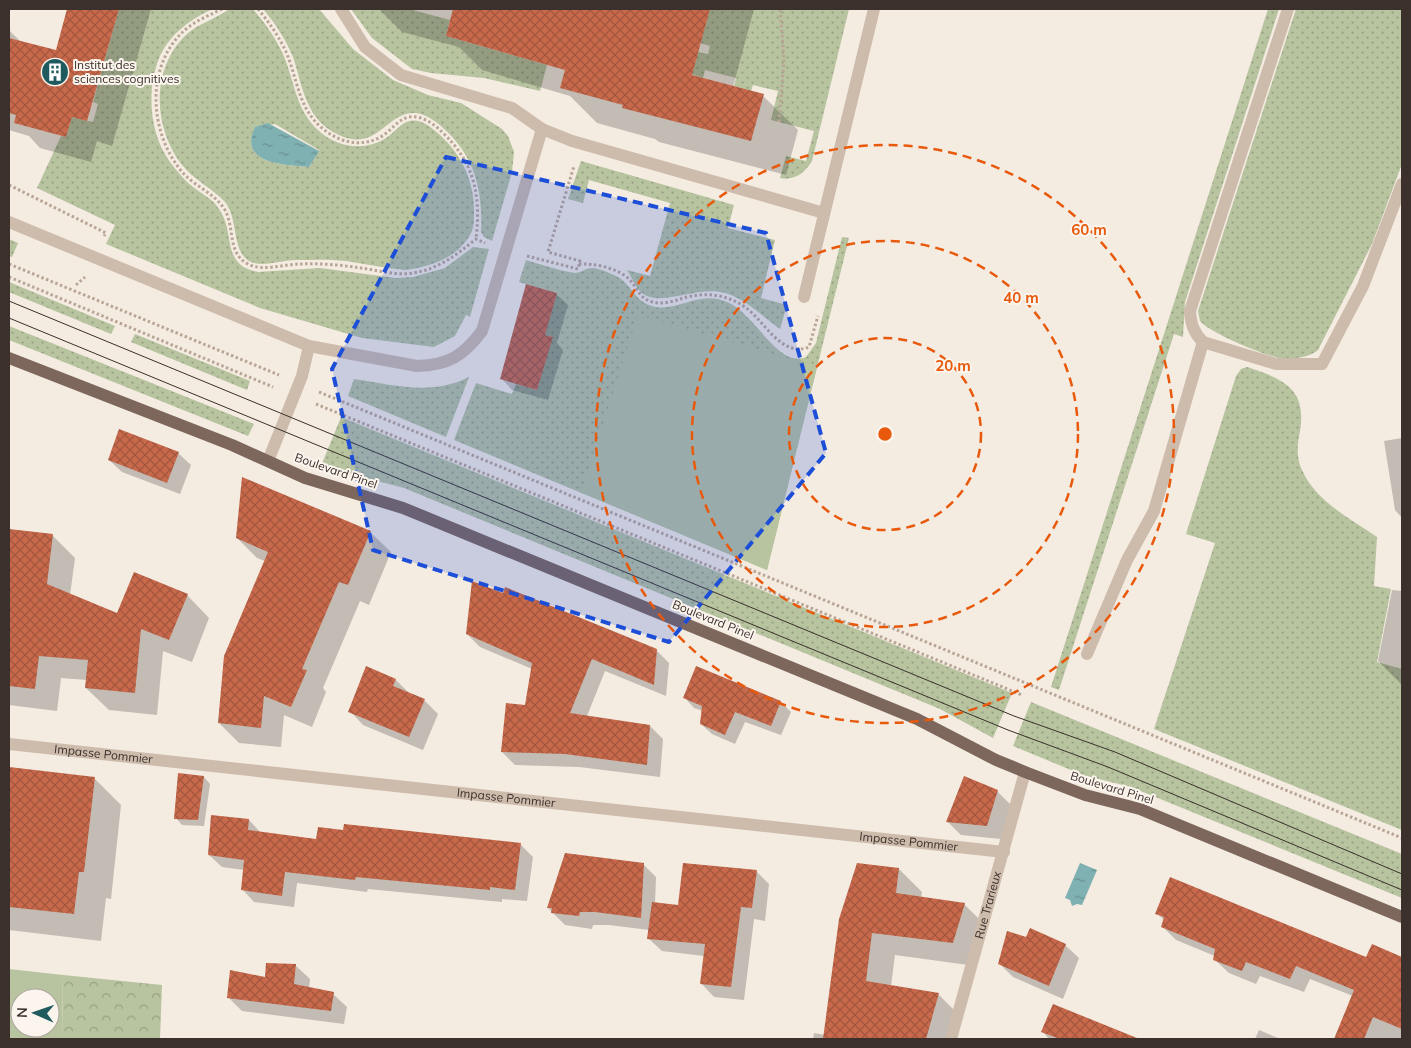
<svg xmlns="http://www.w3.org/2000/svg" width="1411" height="1048" font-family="Mulish,sans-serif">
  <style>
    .grass { fill: url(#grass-dots); fill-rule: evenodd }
    .forest { fill: url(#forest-crowns) }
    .garden { fill: #b8c4a0; fill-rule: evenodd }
    .water { fill: url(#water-ripples) }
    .shadow { fill: #0003 }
    .building { fill: url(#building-cross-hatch) }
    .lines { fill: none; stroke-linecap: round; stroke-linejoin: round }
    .path { stroke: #b9a596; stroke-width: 3; stroke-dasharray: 2.5 2.5; stroke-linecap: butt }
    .minor { stroke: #cdbbac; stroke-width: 12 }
    .major { stroke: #7d675c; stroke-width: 12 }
    .tram { stroke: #3b302b; stroke-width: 1 }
    .marked { fill: #1d4ed8; fill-opacity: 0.2; stroke: #1d4ed8; stroke-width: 4; stroke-dasharray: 10 6; stroke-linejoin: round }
    .ring { fill: none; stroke: #e8590c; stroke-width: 2.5; stroke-dasharray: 9 6 }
    .labels { text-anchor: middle; stroke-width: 4; stroke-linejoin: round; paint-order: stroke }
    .poi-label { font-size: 12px; fill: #3b302b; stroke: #fbf5ee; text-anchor: start }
    .street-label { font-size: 12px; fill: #3b302b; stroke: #fbf5ee }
    .centre { fill: #e8590c; stroke: #fbf5ee; stroke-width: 2.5 }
    .ring-label { font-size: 15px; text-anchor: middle; font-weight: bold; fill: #e8590c; stroke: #fbf5ee; stroke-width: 4; stroke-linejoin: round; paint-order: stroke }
  </style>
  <defs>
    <pattern id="grass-dots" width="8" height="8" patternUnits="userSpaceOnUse" patternTransform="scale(1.25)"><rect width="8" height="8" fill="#b8c4a0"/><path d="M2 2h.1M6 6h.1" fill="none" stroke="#97a083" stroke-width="1.8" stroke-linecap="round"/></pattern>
    <pattern id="forest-crowns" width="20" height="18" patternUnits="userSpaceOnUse" patternTransform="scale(1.25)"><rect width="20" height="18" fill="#b8c4a0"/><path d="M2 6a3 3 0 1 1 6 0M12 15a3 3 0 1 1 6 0" fill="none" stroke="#97a083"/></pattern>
    <pattern id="water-ripples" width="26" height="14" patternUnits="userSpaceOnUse" patternTransform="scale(1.25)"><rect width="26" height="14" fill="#7fb0b2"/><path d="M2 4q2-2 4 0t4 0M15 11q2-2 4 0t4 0" fill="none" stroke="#699091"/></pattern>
    <pattern id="building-cross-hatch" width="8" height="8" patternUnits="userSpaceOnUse" patternTransform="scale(1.25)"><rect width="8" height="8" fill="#c8694b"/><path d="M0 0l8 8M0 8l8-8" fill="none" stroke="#a4573f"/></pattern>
  </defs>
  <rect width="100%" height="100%" fill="#f4ebe1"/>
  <!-- grass -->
  <path class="grass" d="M119 9H213C192 18 170 34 160 56 146 89 149 133 170 162 177 171 184 180 193 187 202 194 213 199 219 209 236 232 220 265 258 272L320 268 396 278 413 277 445 268 473 247 489 249 470 317 466 315 455 336 434 347 362 338 260 308 106 244 115 225 37 188 61 136 66 137 72 117 93 122 98 104 93 102Z
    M229 9H253C264 22 274 35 281 50 295 78 294 109 319 131 337 147 364 152 386 138 394 133 400 123 410 121 419 119 428 125 434 130 460 150 475 181 474 213 474 220 474 229 470 235 457 258 430 267 405 270 385 268 366 264 346 261 329 259 313 260 296 260 283 260 264 267 251 262 231 253 239 219 225 202 212 188 194 180 182 165 153 128 150 68 187 34 199 23 216 19 229 9ZM275 124 319 150 309 167C285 165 237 164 255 127Z
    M263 9H319L353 49 393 80 428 95 461 103 502 129 508 136 514 152 512 172 492 241 484 237 481 232C483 190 475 156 442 127 434 120 423 112 412 113 384 115 375 156 333 132 305 116 302 84 293 57 286 40 275 23 263 9Z
    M351 9H409L450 20 446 36 547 65 540 91 484 78 431 73 412 69 372 38Z
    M710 9H849L812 161C805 173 794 181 780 178L786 156 806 161 814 131 771 120 778 91 753 85 751 91 734 86 736 78 705 70 703 78 692 74 698 52 708 54 710 46 700 43Z
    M1268 9H1279L1185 302 1183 337 1174 334 1059 690 1051 687Z
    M1296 9H1402V164L1372 244 1318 350C1308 358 1295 359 1281 358 1267 357 1208 332 1200 321L1198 311Z
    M581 161 734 205 728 228 775 240 761 298 787 305 780 329C763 317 746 299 725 293 698 285 660 308 642 293 636 288 632 278 627 270L650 276 670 203 589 180 583 203 568 199Z
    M842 237 849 238 767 570 454 440 476 383 512 394 516 384 537 390 552 337 539 333 557 293 519 282 526 260C542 265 558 270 574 273 581 273 586 268 592 268 599 268 609 273 614 275 633 283 633 303 656 307 679 311 699 290 727 302 755 313 778 369 806 357L816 343Z
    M9 239 18 243 12 257 9 256Z
    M9 282 115 326 111 334 9 292Z
    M9 326 254 424 248 436 9 340Z
    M135 334 250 381 247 390 131 342Z
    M1247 367C1283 379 1307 388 1300 431 1297 446 1296 459 1303 472 1317 502 1351 519 1377 537L1374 586 1391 589 1377 662 1402 669V830L1154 729 1215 543 1186 534 1236 376 1241 369Z
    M469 377 446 437 348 396 354 379C394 385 432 396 469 377Z
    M341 417 1012 693 993 738 940 709 404 488 321 466Z
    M1031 702 1402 854V898L1131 787 1083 775 1013 746Z"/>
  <!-- forest -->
  <path class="forest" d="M63 975 162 985 160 1039H62Z"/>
  <!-- garden -->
  <path class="garden" d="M638 315 817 367 767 570 581 492Z
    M9 969 63 975 62 1039H9ZM20 998H50V1028H20Z"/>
  <!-- water -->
  <path class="water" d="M268 123 319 151 309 167C285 165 237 164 255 127Z
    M1080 863 1097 870 1082 905 1077 904 1072 906 1070 900 1065 898Z"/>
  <!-- shadow -->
  <path class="shadow" d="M68 9H151L112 146 97 141 91 162 40 148 29 136 9 130V30L24 45 46 91Z
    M379 9H754L733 87 763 96 798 130 786 175 659 142 655 139 597 123 570 96 482 70 459 47 402 32Z
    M556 294 568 305 557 343 563 350 548 400 512 390 501 378Z
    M1402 438V518L1395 510 1384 441Z
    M178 453 191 465 180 494 122 472 109 460Z
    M9 530 52 535 75 558 70 595 118 614 187 595 209 618 192 662 163 651 157 715 109 710 86 688 87 680 61 678 57 711 9 705Z
    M370 532 391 552 369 605 360 601 323 688 326 692 312 727 284 715 281 747 239 743 219 723 265 561 257 558 237 538Z
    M1392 590 1402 591V685L1378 661Z
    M467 634 656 650 669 663 666 696 605 671 587 716 650 726 663 739 660 777 579 767 515 765 502 752 526 707 532 669 480 647Z
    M367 668 396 680 409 693 424 700 438 714 423 750 363 725 350 711Z
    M697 668 781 702 791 712 781 735 745 722 735 744 712 734 701 724 703 711 694 708 684 697Z
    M9 769 94 778 121 805 111 899 106 898 101 941 9 930Z
    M204 777 210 784 204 826 182 825 176 818Z
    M997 791 1011 805 1001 839 961 835 947 821Z
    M249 820 261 833 317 840 521 845 533 857 527 901 502 899V902L368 889 367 892 297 883 294 907 254 902 242 889 244 870 222 867 209 855Z
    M643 864 656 877 655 904 679 906 756 871 769 884 765 921 754 919 744 1000 714 997 701 983 704 956 662 951 648 938 649 930 609 925H593L592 929 565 925 548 908Z
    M858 864 899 869 922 892 921 898 964 904 987 927 976 966 895 955 891 986 938 994 961 1017 954 1039H813L814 1033 825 1035Z
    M1157 913 1367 959 1372 946 1402 958V1039H1336L1353 996 1310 979 1304 992 1260 976 1256 984 1229 973 1214 959 1215 956 1176 940 1162 926 1164 920Z
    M1065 945 1079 958 1063 999 1013 977 999 963Z
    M268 964 296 966 310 979 309 988 333 994 347 1007 344 1024 242 1011 228 997 266 979Z
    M1259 1030 1280 1039H1255Z
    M1043 1032 1126 1035 1130 1039H1049Z"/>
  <!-- building -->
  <path class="building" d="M67 9H119L87 121 72 117 66 137 14 123 16 115 9 113V38L56 50Z
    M453 9H710L692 75 764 94 751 141 622 108 623 105 560 88 565 70 446 36Z
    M526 284 557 293 545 335 553 337 537 390 500 379Z
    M119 429 179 452 167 483 108 460Z
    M242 477 371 531 348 585 339 582 302 669 307 670 291 707 264 696 261 728 218 723 224 656 268 552 236 538Z
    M9 529 53 534 47 584 117 613 134 572 188 594 169 640 141 629 135 693 85 688 88 660 39 656 35 689 9 686Z
    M472 581 503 593 505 587 657 649 654 685 592 659 570 713 650 725 647 765 565 754 501 752 506 703 525 705 532 663 466 634Z
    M366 666 396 679 393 686 425 699 409 737 348 712Z
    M696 666 781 701 771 726 735 712 725 735 700 724 702 706 683 698Z
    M9 767 95 777 84 872H79L74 914 9 907Z
    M178 773 204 776 198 820 174 819Z
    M964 776 998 790 987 826 946 822Z
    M211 815 249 819 248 830 316 839 318 827 343 830 344 824 521 843 515 890 490 887V890L356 877 355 880 285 872 282 896 241 890 244 860 208 855Z
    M565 853 644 863 641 918 595 912H580L579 916 551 913 552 908H547Z
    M683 863 757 870 752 908 741 907 731 987 700 984 705 944 647 939 652 902 678 905Z
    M857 863 899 868 896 893 965 903 953 943 872 933 866 981 939 993 926 1039H823L839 919Z
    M1170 877 1366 957 1372 944 1402 957V1029L1373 1017 1364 1039H1334L1354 990 1296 966 1290 979 1246 962 1242 971 1213 960 1215 949 1161 927 1164 917 1155 914Z
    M1030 928 1066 944 1049 986 998 964 1007 931 1026 937Z
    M266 963 296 964 294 984 334 992 331 1011 227 998 230 970 265 977Z
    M1053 1004 1137 1038V1039H1060L1041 1032Z"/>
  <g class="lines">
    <!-- path -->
    <path class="path" d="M222 9C210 15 197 20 186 29 144 65 149 134 183 173 195 186 213 193 223 207 236 225 226 253 248 264 263 272 284 264 300 264 320 263 341 265 361 268 377 270 396 276 413 273 439 269 456 255 476 239L485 243
      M258 9C269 22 280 38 287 54 297 79 299 109 322 128 339 143 365 149 385 134 393 128 399 119 409 117 422 115 434 124 442 132 475 163 481 196 476 239
      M779 122 784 60 780 9
      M9 185 106 233 104 236
      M527 256 578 269 580 261 548 252 574 166
      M9 264 279 375
      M579 264C593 263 618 268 629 279 638 288 639 299 653 302 663 305 674 301 683 298 705 292 726 294 745 307 765 321 781 358 809 347L818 316
      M9 277 273 387
      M76 285 85 277
      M319 392 1402 838
      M316 404 1022 695"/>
    <!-- minor -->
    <g class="minor">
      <path d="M341 9 365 47 401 75 512 108 542 129 572 141 824 213"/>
      <path d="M9 222 309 346 417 366C449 365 463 356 482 331L542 129"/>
      <path d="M804 297 874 9"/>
      <path d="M1203 342C1194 333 1191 325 1190 311L1288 9"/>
      <path d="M268 461 302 376 309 346"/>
      <path d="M1087 654 1127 560 1154 511 1203 342 1276 364H1322L1363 286 1402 184"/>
      <path id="s1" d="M9 744 1004 852"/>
      <path id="s2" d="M951 1039 1025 772"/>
    </g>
    <!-- major -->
    <path class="major" d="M9 358 232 445 305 478 403 508 917 719 996 760 1025 772 1085 795 1140 809 1402 917"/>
    <!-- tram -->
    <path class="tram" d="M9 301 1014 716 1115 752 1402 874
      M9 318 1008 730 1108 767 1402 890"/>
  </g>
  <!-- marked area -->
  <path class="marked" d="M446 157 766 233 826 453 669 642 373 550 332 369Z"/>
  <!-- distance rings -->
  <g class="ring">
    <circle cx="885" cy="434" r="96"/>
    <circle cx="885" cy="434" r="193"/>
    <circle cx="885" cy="434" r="289"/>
  </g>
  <!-- icons -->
  <defs>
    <g id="building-disc" transform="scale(1.4375)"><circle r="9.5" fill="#1f5a5e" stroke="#fbf5ee"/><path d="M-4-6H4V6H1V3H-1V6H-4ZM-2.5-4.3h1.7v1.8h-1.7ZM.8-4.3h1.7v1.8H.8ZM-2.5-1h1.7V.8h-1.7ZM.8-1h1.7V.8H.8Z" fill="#fff"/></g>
  </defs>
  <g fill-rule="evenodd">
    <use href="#building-disc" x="55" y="72"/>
  </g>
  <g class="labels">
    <!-- poi labels -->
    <g class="poi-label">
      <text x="74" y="69">Institut des<tspan x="74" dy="14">sciences cognitives</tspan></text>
    </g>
    <!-- street labels -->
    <g class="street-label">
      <text transform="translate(336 471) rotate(19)" y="4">Boulevard Pinel</text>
      <text transform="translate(713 620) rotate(22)" y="4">Boulevard Pinel</text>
      <text dy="4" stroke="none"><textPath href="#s1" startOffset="95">Impasse Pommier</textPath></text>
      <text transform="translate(1112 788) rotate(17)" y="4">Boulevard Pinel</text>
      <text dy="4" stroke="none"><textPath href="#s1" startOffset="500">Impasse Pommier</textPath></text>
      <text dy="4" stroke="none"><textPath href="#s1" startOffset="905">Impasse Pommier</textPath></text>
      <text dy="4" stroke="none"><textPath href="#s2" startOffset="139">Rue Trarieux</textPath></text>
    </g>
  </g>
  <circle cx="885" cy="434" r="8" class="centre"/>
  <g class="ring-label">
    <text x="1089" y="235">60 m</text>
    <text x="1021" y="303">40 m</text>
    <text x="953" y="371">20 m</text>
  </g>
  <!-- border -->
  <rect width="1411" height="1048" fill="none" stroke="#3b302b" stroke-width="20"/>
  <!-- north arrow -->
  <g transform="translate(35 1013) rotate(272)"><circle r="24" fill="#fbf5ee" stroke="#aea6a0"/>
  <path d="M0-4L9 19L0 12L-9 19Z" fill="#1f5a5e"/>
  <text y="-8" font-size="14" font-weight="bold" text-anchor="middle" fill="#3b302b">N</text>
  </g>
</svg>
